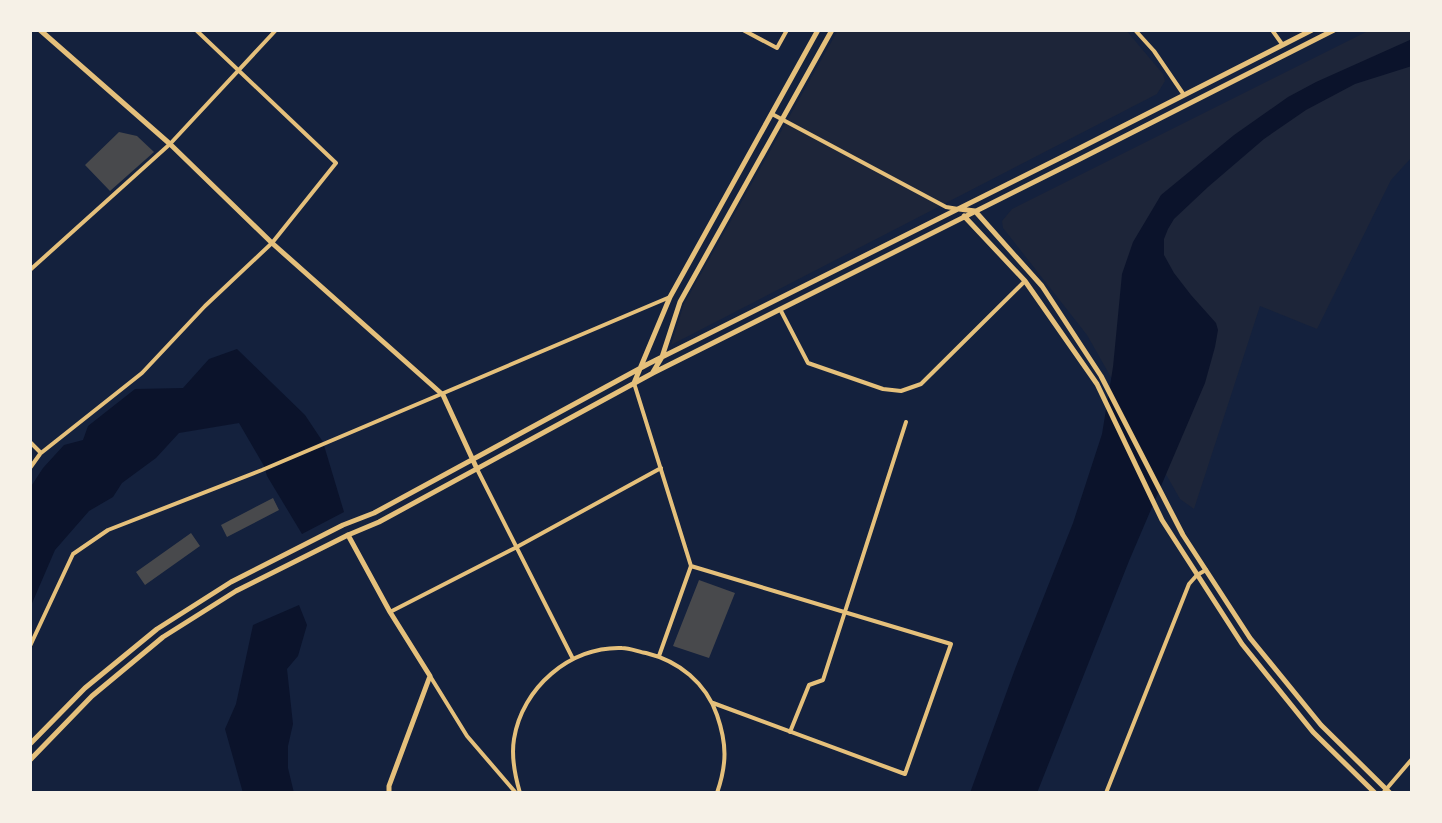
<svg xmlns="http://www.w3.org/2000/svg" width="1442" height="823" font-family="Manrope,sans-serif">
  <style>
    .green { fill: #1d2539 }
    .water { fill: #0b132b }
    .building { fill: #48494c }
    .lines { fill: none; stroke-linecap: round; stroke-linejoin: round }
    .minor { stroke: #e5c07b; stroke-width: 4 }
    .tertiary { stroke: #e5c07b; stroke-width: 5 }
    .secondary { stroke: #e5c07b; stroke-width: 5 }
  </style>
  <rect width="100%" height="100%" fill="#14213d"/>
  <!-- green -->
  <path class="green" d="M838 30H1126L1163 74 1165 81 1157 94 671 345 684 304Z
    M1370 30H1412V157L1391 180 1317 329 1260 306 1194 509 1180 499 1087 335 1003 228 1002 221 1012 209Z"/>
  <!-- water -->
  <path class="water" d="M1412 39V66L1355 84 1306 110 1264 139 1208 187 1174 219 1168 229 1164 239V255L1174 273 1191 295 1216 323 1218 330 1215 347 1205 383 1129 561 1037 793H970L1015 669 1073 523 1102 434 1113 367 1122 274 1133 242 1161 195 1234 135 1288 97 1316 82Z
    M237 349 305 415 323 442 344 512 302 534 267 476 264 466 239 423 179 433 156 458 122 483 113 497 89 511 55 550 30 608V488L43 468 64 445 83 440 88 426 135 389 183 388 209 359Z
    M299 605 307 625 298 656 287 669 293 724 288 746V768L294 793H243L225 729 236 704 253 625Z"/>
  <!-- building -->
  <path class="building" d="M119 132 137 136 154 152 110 191 85 165Z
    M273 498 279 510 227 537 221 525Z
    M191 533 200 546 145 585 136 572Z
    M699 580 735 593 709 658 673 646Z"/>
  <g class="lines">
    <!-- minor -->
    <path class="minor" d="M743 30 777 48 787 30
      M1135 30 1154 51 1184 95
      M1272 30 1282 44
      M772 114 946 207 958 209
      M30 270 170 144 276 30
      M780 309 808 363 883 389 901 391 921 384 1025 281
      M634 383 691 566 659 656
      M30 442 41 453 142 373 205 306 272 243 336 163 196 30
      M30 468 40 454
      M477 469 573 659
      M691 566 951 644 905 774 713 703
      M390 612 515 548 661 468
      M30 646 73 554 108 530 262 470 670 297
      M430 676 467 736 516 793
      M790 732 809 685 823 680 906 422
      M520 793C515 776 511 757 514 739 522 688 570 646 622 648 630 648 639 652 646 653 679 661 706 683 717 715 727 744 727 764 717 793
      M1106 793 1189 584 1197 575 1206 570
      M1383 793 1412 759"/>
    <!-- tertiary -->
    <path class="tertiary" d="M348 535 390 612 430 676 389 786V793"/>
    <!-- secondary -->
    <path class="secondary" d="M40 30 170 144 272 243 443 395 477 469
      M959 209 975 211 1042 286 1101 376 1183 535 1250 638 1321 725 1390 793
      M964 216 1025 281 1097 384 1162 520 1242 644 1313 732 1375 793
      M653 372 662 357 680 302 832 30
      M634 383 670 297 818 30
      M30 744 85 688 157 629 231 582 343 525 374 513 648 364 1074 151 1312 30
      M30 760 92 696 163 637 236 591 348 535 379 522 653 373 1078 160 1334 30"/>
  </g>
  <!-- border -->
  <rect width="1442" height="823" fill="none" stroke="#f6f1e7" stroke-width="64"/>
</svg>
